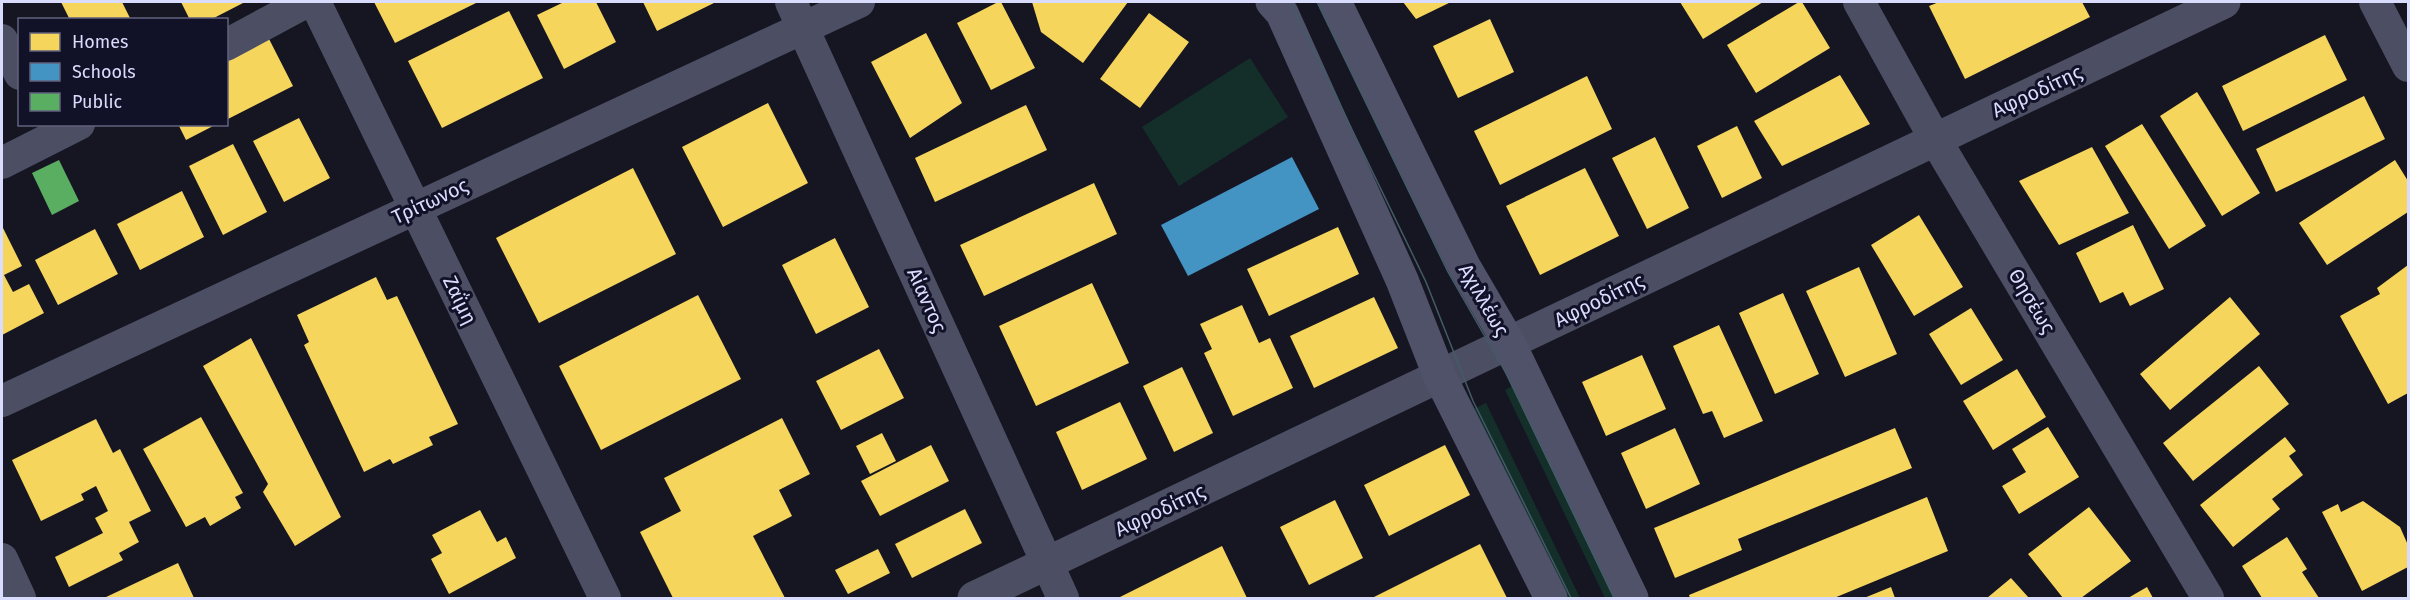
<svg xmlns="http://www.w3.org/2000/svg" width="2410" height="600" font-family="'Fira Sans',sans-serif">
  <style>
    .green { fill: #142e2a }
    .homes { fill: #f6d55c }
    .schools { fill: #4393c3 }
    .public { fill: #5aae61 }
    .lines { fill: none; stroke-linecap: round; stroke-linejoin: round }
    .minor { stroke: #4c4f63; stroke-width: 32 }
    .tertiary { stroke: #4c4f63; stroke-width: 33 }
    .secondary { stroke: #4f5269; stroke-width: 33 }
    .tram { stroke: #435c67; stroke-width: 1.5 }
    .labels { text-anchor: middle; stroke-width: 6; stroke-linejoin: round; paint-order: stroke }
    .street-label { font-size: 20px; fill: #dadcfd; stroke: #111128 }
  </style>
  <rect width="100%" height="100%" fill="#161623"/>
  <!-- green -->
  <path class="green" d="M1250 58 1288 117 1179 186 1142 127Z
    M1516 384 1620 598H1605L1505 390Z
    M1486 403 1580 598H1565L1471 410Z"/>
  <!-- homes -->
  <path class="homes" d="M61 2H122L131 20H70Z
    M181 2H245L210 20H190Z
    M374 2H478L395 43Z
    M564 2H596L616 42 564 69 537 15Z
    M643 2H716L657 31Z
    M998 2H1001L1035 68 991 90 957 23Z
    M1032 2H1128L1083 63 1041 32Z
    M1403 2H1451L1416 19Z
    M1680 2H1763L1703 39Z
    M1799 2H1802L1830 48 1756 93 1727 45Z
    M1939 2H2082L2090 17 1965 79 1929 6Z
    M509 11 543 78 442 128 408 61Z
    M1149 13 1189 42 1140 108 1100 79Z
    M1490 19 1514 72 1458 98 1433 46Z
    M926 33 962 103 910 138 871 62Z
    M2325 35 2347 80 2243 131 2222 86Z
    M268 37 293 86 226 120V58Z
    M1840 75 1870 124 1782 166 1754 121Z
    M1587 76 1612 129 1500 185 1474 131Z
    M2197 92 2260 193 2222 216 2160 116Z
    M2364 96 2385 139 2276 192 2256 149Z
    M768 103 808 183 723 227 682 147Z
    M1026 105 1047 150 935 202 915 158Z
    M299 118 330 178 284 202 253 141Z
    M178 124H217L186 140Z
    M2142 124 2206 226 2169 249 2105 146Z
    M1737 126 1762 178 1722 198 1697 146Z
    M1655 137 1689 208 1647 229 1612 158Z
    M233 144 267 212 223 235 189 166Z
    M2092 147 2129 213 2059 245 2019 181Z
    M2395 160 2408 181V212L2327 265 2299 223Z
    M633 168 676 254 539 323 496 238Z
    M1585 168 1619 236 1540 275 1506 206Z
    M1094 183 1117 234 984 296 960 245Z
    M182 191 204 237 140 270 117 224Z
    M1919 215 1963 287 1914 316 1871 245Z
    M2133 225 2164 289 2130 306 2123 292 2100 303 2076 253Z
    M2 226 22 266 4 275 13 292 29 284 44 313 2 335Z
    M1338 227 1359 274 1269 316 1247 269Z
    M95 229 118 274 58 305 35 260Z
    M835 238 869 307 816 334 782 265Z
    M2408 265V393L2388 404 2340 316 2380 294 2377 288Z
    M1859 267 1897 354 1845 377 1806 291Z
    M376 277 387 300 397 296 458 424 429 437 433 445 393 464 390 459 364 472 304 345 309 342 297 315Z
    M1092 283 1129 363 1036 406 999 326Z
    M1783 293 1819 374 1775 394 1739 313Z
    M698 295 741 379 601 450 559 366Z
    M1374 297 1398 348 1314 388 1290 336Z
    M2230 297 2260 334 2170 410 2140 374Z
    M1242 305 1259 343 1270 338 1293 388 1233 416 1204 353 1212 349 1200 324Z
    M1971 308 2003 360 1961 385 1929 334Z
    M1719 325 1763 421 1724 438 1712 411 1703 414 1673 346Z
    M251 338 341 517 295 546 263 492 268 484 203 366Z
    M879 349 904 398 841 430 816 381Z
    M1642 355 1666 409 1606 436 1582 382Z
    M2259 366 2289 404 2193 481 2163 443Z
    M1182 367 1213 433 1174 452 1143 386Z
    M2017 369 2046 417 1993 450 1963 401Z
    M1120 402 1147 459 1082 490 1056 432Z
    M201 417 243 493 235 497 241 508 210 526 205 517 186 527 143 449Z
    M782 418 810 474 779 490 792 516 753 536 785 598H673L640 532 681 511 664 478Z
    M96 419 113 453 120 449 151 511 129 522 139 542 119 553 123 560 69 587 55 557 103 533 95 518 108 511 96 486 81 494 84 500 41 521 12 460Z
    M2048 427 2079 477 2019 514 2002 486 2026 472 2012 449Z
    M1675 428 1700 484 1646 509 1621 453Z
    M1895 428 1912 468 1738 539 1742 550 1675 578 1654 528Z
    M882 433 896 461 870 474 856 446Z
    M2285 437 2296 451 2289 456 2303 475 2272 499 2280 509 2233 547 2200 505Z
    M931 445 949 481 880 516 861 481Z
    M1445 445 1470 495 1389 536 1364 485Z
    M1927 497 1948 551 1834 598H1690L1689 595Z
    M1335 500 1363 558 1309 585 1280 527Z
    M2363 501 2400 527 2408 545V567L2362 591 2322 512 2338 504 2341 512Z
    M2089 507 2131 561 2081 598H2063L2028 554Z
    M965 509 982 543 912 578 895 544Z
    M480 510 497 542 506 537 516 558 449 594 431 559 442 553 432 535Z
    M2287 537 2307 569 2302 572 2319 598H2262L2242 566Z
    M1480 544 1507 598H1372Z
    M1222 546 1247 598H1121L1120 597Z
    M878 549 890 573 848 594 835 570Z
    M178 563 194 598H104Z
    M2011 578 2029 598H1987Z
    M1891 587 1895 598H1864Z
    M2147 587 2153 598H2128Z"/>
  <!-- schools -->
  <path class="schools" d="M1292 157 1319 209 1188 276 1161 225Z"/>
  <!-- public -->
  <path class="public" d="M59 160 79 201 52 215 32 173Z"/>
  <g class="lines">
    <!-- minor -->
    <path class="minor" d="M315 2 605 598
      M791 2 1063 598
      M1859 2 1935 139 2208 598
      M2375 2 2408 66
      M2 40 20 74
      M226 45 306 2
      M2 163 79 124
      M2 401 859 2
      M2 559 20 598"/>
    <!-- tertiary -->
    <path class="tertiary" d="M974 598 2224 2"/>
    <!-- secondary -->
    <path class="secondary" d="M1272 2 1282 13 1402 280 1440 377 1551 598
      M1335 2 1464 266 1509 343 1632 598"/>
    <!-- tram -->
    <path class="tram" d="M1290 2 1426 282 1473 401 1571 598
      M1317 2 1448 272 1507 375 1614 598"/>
  </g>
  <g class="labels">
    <!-- street labels -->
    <g class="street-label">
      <text transform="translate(2037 91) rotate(-25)" y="7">Αφροδίτης</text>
      <text transform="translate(430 201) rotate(-25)" y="7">Τρίτωνος</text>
      <text transform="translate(460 300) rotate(64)" y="7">Ζαΐμη</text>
      <text transform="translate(927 300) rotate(66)" y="7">Αίαντος</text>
      <text transform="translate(1484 300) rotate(60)" y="7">Αχιλλέως</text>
      <text transform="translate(1599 300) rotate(-26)" y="7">Αφροδίτης</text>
      <text transform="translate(2032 301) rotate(59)" y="7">Θησέως</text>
      <text transform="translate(1160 510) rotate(-25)" y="7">Αφροδίτης</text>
    </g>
  </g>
  <!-- border -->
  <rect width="2410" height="600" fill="none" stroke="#dadcfd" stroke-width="6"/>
  <!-- legend -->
  <rect x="18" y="18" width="210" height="108" fill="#111128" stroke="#61627d" stroke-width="1.5"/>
  <rect x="30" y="33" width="30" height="18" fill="#f6d55c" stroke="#61627d" stroke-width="1.5"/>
  <text x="72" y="48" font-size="18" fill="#dadcfd">Homes</text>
  <rect x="30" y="63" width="30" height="18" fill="#4393c3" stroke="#61627d" stroke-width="1.5"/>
  <text x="72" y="78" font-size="18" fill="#dadcfd">Schools</text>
  <rect x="30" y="93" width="30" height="18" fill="#5aae61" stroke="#61627d" stroke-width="1.5"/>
  <text x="72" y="108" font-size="18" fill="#dadcfd">Public</text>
</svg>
